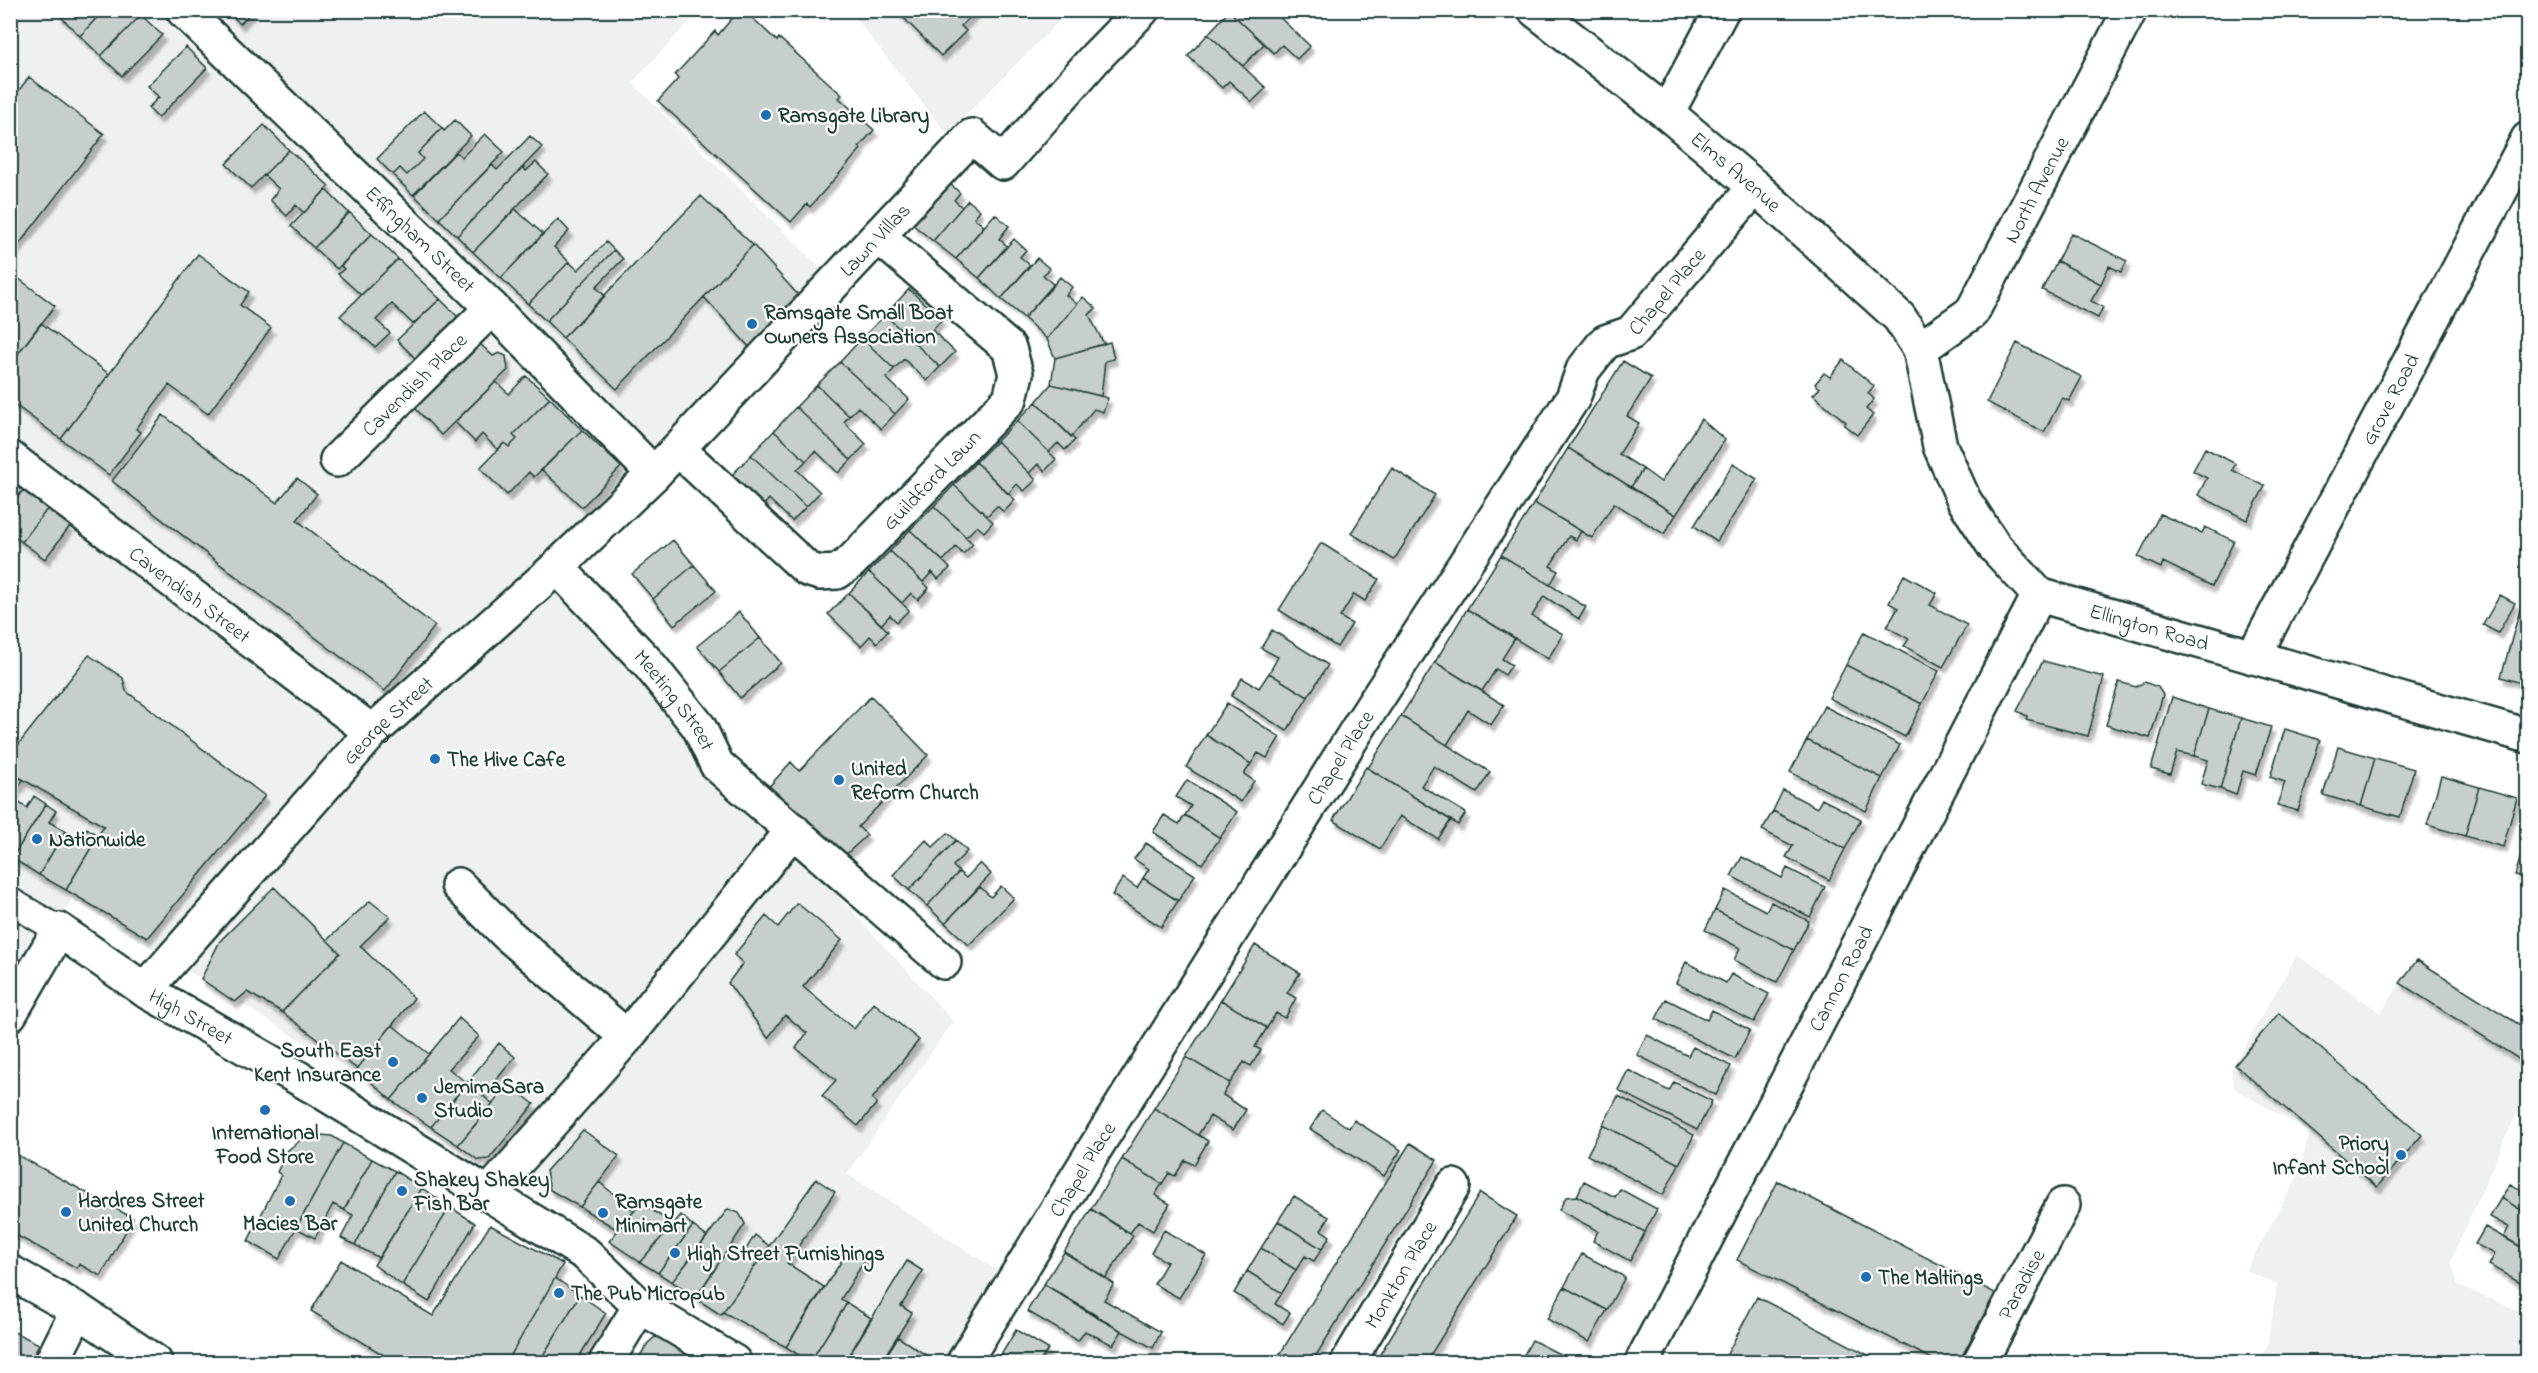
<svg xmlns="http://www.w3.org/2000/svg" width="2538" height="1373" font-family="'Indie Flower',sans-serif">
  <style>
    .built { fill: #eef1f0 }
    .building { fill: #c7cfcc; stroke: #1f3d34; stroke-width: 1.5; filter: url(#shadow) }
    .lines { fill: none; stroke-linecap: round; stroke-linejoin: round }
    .pedestrian-casing { stroke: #1f3d34; stroke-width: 30 }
    .minor-casing { stroke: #1f3d34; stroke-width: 38 }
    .tertiary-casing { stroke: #1f3d34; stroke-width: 38 }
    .pedestrian { stroke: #fff; stroke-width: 26 }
    .minor { stroke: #fff; stroke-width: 33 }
    .tertiary { stroke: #fff; stroke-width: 33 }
    .poi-dot { fill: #1f6fb2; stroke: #fff; stroke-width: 2 }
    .labels { text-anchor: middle; stroke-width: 4.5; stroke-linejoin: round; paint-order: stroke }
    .poi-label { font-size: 21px; font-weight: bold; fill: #1f3d34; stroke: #fff; text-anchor: start }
    .street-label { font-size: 21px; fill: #1f3d34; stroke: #fff }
  </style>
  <defs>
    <filter id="shadow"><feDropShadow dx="3.5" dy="6" stdDeviation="1.5" flood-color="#0004"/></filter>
  </defs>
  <rect width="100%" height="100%" fill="#fff"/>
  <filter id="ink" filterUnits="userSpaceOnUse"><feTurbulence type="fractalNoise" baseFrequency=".0167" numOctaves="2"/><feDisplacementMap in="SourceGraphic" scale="12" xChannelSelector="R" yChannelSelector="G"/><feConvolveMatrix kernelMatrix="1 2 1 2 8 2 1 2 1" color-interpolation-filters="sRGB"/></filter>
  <g filter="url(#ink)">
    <!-- built -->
    <path class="built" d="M11 11H699L632 83 823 270 673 443 558 560 761 812 953 1021 847 1174 1006 1276 955 1362H821L72 899 11 998Z
      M850 11H1069L947 134Z
      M2297 955 2381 1013 2400 983 2527 1065V1090L2451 1260 2458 1286 2518 1310 2527 1307V1362H2259L2268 1344 2277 1285 2246 1270 2297 1178 2310 1132 2235 1089 2231 1070Z"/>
    <!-- building -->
    <path class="building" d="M63 10H104L80 36 59 15Z
      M104 10H137L141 15 101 56 80 36Z
      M227 10H253L240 24Z
      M739 10H744L777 41 779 38 842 95 839 98 874 130 859 147 861 149 810 207 807 204 791 222 658 101 678 79 675 75 715 31 718 35Z
      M896 10H977L961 26 966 31 941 56Z
      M1272 10 1310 46 1297 59 1282 45 1274 53 1229 11Z
      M1229 11 1264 44 1243 66 1208 34Z
      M141 15 162 35 122 76 101 56Z
      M1208 34 1266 88 1252 102 1229 81 1222 88 1188 56Z
      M186 47 207 68 158 118 148 108 159 97 147 86Z
      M29 77 104 134 10 256V102Z
      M424 111 442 128 418 153 423 159 407 175 400 168 393 175 377 159Z
      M455 120 471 136 413 195 393 175 400 168 407 175 423 159 418 153 442 128 444 131Z
      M264 125 289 150 251 188 226 164Z
      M485 134 504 152 439 219 414 195 456 152 462 157Z
      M530 136 542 147 457 236 439 219 492 165 497 170Z
      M289 150 329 186 304 213 296 205 287 216 270 200 279 189 264 175Z
      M536 162 548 174 473 252 457 236 523 167 526 171Z
      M948 182 960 193 954 200 962 207 933 241 912 224Z
      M326 190 349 213 314 248 291 226Z
      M701 196 753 245 617 389 563 338Z
      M968 200 980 210 974 218 984 226 956 259 933 241Z
      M515 209 543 234 501 278 473 252Z
      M349 212 372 234 337 269 314 248Z
      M995 214 1009 226 999 239 1007 246 979 278 956 259Z
      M558 219 569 231 554 247 569 262 528 304 501 278Z
      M2071 233 2127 261 2121 272 2109 266 2101 284 2057 261Z
      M372 234 398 259 361 295 338 274 344 269 341 266Z
      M1014 239 1026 250 1020 257 1030 265 1001 299 979 278Z
      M606 242 614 250 546 321 528 304 569 262 578 270Z
      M753 245 799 296 752 350 704 297Z
      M614 250 623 259 596 287 605 296 563 338 546 321Z
      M198 254 249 292 240 305 271 328 208 414 169 385 136 429 141 432 109 475 61 439Z
      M1037 258 1050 269 1043 275 1054 285 1024 318 1001 299Z
      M398 259 440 299 413 324 392 304 376 320 390 333 375 347 340 316Z
      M2057 261 2101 284 2091 301 2103 307 2098 318 2042 290Z
      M10 272 55 306 10 364Z
      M1060 277 1072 287 1066 295 1077 304 1047 339 1024 318Z
      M909 289 942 320 932 330 955 352 940 367 885 315Z
      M1083 297 1096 308 1089 315 1104 344 1055 358 1047 339Z
      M440 299 460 319 417 360 397 340Z
      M885 315 940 367 927 381 904 359 894 369 862 338Z
      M41 323 109 374 61 439 10 401V364Z
      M862 338 894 369 886 378 909 399 895 414 840 362Z
      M1110 342 1114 359 1105 361 1101 396 1051 384 1055 358Z
      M479 343 493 356 499 353 506 356 508 370 441 435 413 406Z
      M2017 343 2082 377 2069 401 2062 398 2044 432 1987 402Z
      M1843 360 1874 386 1868 393 1874 399 1866 409 1873 415 1857 435 1844 425 1846 422 1813 395 1820 388 1815 384 1824 373 1830 377Z
      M1623 361 1651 378 1627 416 1639 423 1619 454 1643 469 1631 487 1568 448Z
      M840 362 895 414 881 429 858 407 849 416 817 385Z
      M526 376 550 398 513 435 517 439 509 447 504 443 498 450 482 434 475 442 455 422 496 382 509 394Z
      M1051 384 1108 398 1103 412 1094 409 1071 437 1036 402Z
      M817 385 849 416 844 422 866 444 851 460 796 407Z
      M550 398 582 430 534 477 529 472 507 495 480 468 504 443 509 447 517 439 513 435Z
      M1036 402 1075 440 1065 450 1058 443 1049 452 1017 421Z
      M796 407 851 460 838 473 816 451 806 461 774 431Z
      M163 415 277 503 297 478 317 494 297 520 435 626 385 691 112 481Z
      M1701 419 1725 440 1676 515 1631 487 1643 469 1661 482Z
      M1017 421 1056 459 1045 471 1038 464 1029 473 997 441Z
      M582 430 621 467 582 507 542 470Z
      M774 431 806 461 797 470 820 492 806 507 751 455Z
      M997 441 1036 480 1024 491 1017 484 1008 494 976 462Z
      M1568 448 1676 515 1664 534 1614 503 1592 538 1534 503Z
      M2205 448 2236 464 2232 470 2265 486 2247 520 2198 495 2207 478 2193 471Z
      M751 455 806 507 792 521 769 499 764 505 732 475Z
      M976 462 1015 500 1004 512 997 506 987 516 954 485Z
      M1733 464 1757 479 1717 541 1694 526Z
      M1392 468 1435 495 1394 560 1351 533Z
      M10 480 23 490 10 507Z
      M954 485 993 522 984 532 977 526 966 537 934 506Z
      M23 490 48 508 22 542 10 533V507Z
      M1534 503 1581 531 1576 540 1569 536 1550 566 1558 571 1550 585 1501 555Z
      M934 506 973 544 963 554 956 547 943 561 910 530Z
      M48 508 70 526 45 559 22 542Z
      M2160 514 2202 533 2205 527 2234 541 2212 586 2163 562 2161 568 2138 557Z
      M910 530 950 568 938 579 932 572 923 582 890 551Z
      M673 540 694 565 653 599 632 574Z
      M1321 543 1379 579 1365 601 1354 594 1340 617 1352 624 1337 647 1279 610Z
      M890 551 929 588 918 600 911 593 902 603 869 572Z
      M1501 555 1586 607 1579 619 1544 596 1532 616 1563 634 1548 659 1467 609Z
      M694 565 716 591 674 625 653 599Z
      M869 572 909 610 897 622 890 615 881 625 849 593Z
      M1904 575 1937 593 1930 605 1967 625 1943 667 1904 646 1909 639 1887 627 1898 608 1889 603Z
      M2527 585 2528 586V685L2501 677Z
      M849 593 888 631 877 643 870 636 861 646 828 614Z
      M2500 595 2515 603 2498 633 2483 625Z
      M1467 609 1515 638 1502 659 1512 665 1505 675 1496 669 1482 691 1435 662Z
      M739 612 760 638 719 672 697 646Z
      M1272 630 1328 665 1308 697 1269 673 1278 657 1261 648Z
      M1864 632 1939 671 1922 704 1846 665Z
      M760 638 781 663 740 698 719 672Z
      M89 655 123 678 126 691 265 796 147 938 66 890 104 826 10 772V755Z
      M2043 661 2104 677 2088 736 2026 720 2027 716 2017 711Z
      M1435 662 1504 705 1491 725 1468 710 1447 745 1401 716Z
      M1846 665 1922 704 1905 737 1829 698Z
      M1269 673 1308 697 1287 731 1231 696 1242 678 1259 688Z
      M2119 682 2136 687 2144 682 2158 687 2163 695 2150 738 2106 725Z
      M871 696 928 755 858 827 867 835 841 859 767 789 791 762 799 771Z
      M2172 697 2209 709 2194 756 2177 752 2170 774 2151 769Z
      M1227 703 1280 737 1267 758 1258 753 1251 764 1206 735Z
      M1824 706 1900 745 1882 778 1807 740Z
      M2209 709 2241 718 2220 789 2201 784 2208 760 2194 756Z
      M1401 716 1490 772 1477 793 1434 766 1421 786 1466 813 1458 825 1368 768Z
      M2241 718 2271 727 2256 775 2243 771 2236 795 2220 789Z
      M2285 729 2320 740 2298 811 2277 805 2285 782 2270 777Z
      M1206 735 1251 764 1244 774 1254 781 1241 802 1186 767Z
      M1807 740 1882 778 1866 811 1790 772Z
      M2338 747 2375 758 2361 806 2323 795Z
      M2375 758 2414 769 2400 817 2361 806Z
      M1366 767 1451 820 1438 839 1400 816 1380 849 1333 820Z
      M10 772 23 780 10 801Z
      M2441 776 2479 787 2465 836 2427 825Z
      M1187 780 1237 812 1220 838 1185 815 1191 806 1176 797Z
      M2479 787 2517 798 2503 847 2465 836Z
      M1783 790 1817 808 1822 799 1861 819 1845 849 1773 811Z
      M34 796 46 804 12 858 10 803 13 799 27 808Z
      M46 804 56 811 49 822 65 831 39 875 12 858Z
      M1773 811 1845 849 1829 880 1786 857 1793 846 1762 830Z
      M1164 815 1179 824 1185 815 1220 838 1202 864 1153 832Z
      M87 828 98 836 66 890 39 875 65 831 80 840Z
      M948 833 956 840 909 890 893 875 926 840 933 847Z
      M2528 834V878L2515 875Z
      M956 840 967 851 953 866 959 872 927 906 909 890Z
      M1146 843 1195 875 1178 901 1143 878 1149 869 1134 859Z
      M1742 857 1782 878 1787 868 1825 887 1810 917 1731 876Z
      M980 863 991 874 945 923 927 906 959 872 966 878Z
      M1123 878 1137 888 1143 878 1178 901 1161 927 1112 895Z
      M1001 886 1014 898 969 945 945 923 980 887 991 897Z
      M274 887 340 953 282 1012 247 992 235 1002 201 979 220 941Z
      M1725 890 1766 911 1771 902 1809 921 1794 950 1715 910Z
      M370 901 390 917 360 946 414 998 357 1069 282 1012 340 953 327 940Z
      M797 903 842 940 803 987 854 1029 874 1003 919 1040 872 1099 877 1103 858 1126 822 1096 836 1080 796 1048 807 1033 785 1015 768 1038 728 983 743 963 734 955 766 916 778 927Z
      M1715 910 1794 950 1777 982 1734 960 1740 948 1705 930Z
      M1255 945 1300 973 1287 993 1296 998 1285 1018 1276 1013 1267 1028 1221 1000Z
      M2417 960 2528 1030V1065L2400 983Z
      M1686 962 1726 983 1731 974 1769 994 1754 1022 1676 983Z
      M1666 999 1707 1020 1712 1010 1750 1030 1735 1059 1656 1019Z
      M1221 1000 1267 1028 1255 1047 1261 1050 1251 1066 1244 1062 1230 1083 1186 1057Z
      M2279 1013 2422 1135 2377 1187 2235 1065Z
      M459 1018 479 1036 449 1069 467 1083 431 1127 391 1100Z
      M392 1025 429 1054 391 1100 357 1069Z
      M1647 1035 1688 1056 1693 1047 1731 1066 1716 1095 1637 1055Z
      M499 1043 515 1057 483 1096 493 1104 458 1145 431 1127Z
      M1186 1057 1230 1083 1223 1095 1246 1110 1233 1130 1210 1116 1198 1135 1154 1108Z
      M1628 1070 1669 1091 1674 1082 1712 1101 1697 1130 1618 1090Z
      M509 1084 534 1104 489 1159 478 1160 458 1145Z
      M1618 1096 1694 1135 1679 1164 1603 1125Z
      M1154 1108 1208 1141 1194 1165 1185 1160 1175 1176 1169 1173 1162 1184 1122 1159Z
      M1322 1110 1349 1128 1354 1120 1401 1150 1384 1176 1310 1129Z
      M1603 1125 1679 1164 1663 1195 1587 1155Z
      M583 1130 619 1156 580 1207 550 1190 546 1171Z
      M321 1135 332 1136 343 1143 279 1259 248 1241 281 1175 277 1172 288 1150 302 1139Z
      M343 1143 372 1159 344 1210 333 1204 315 1238 296 1228Z
      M1410 1143 1437 1160 1312 1362H1275Z
      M10 1151 133 1218 101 1276 79 1264 77 1268 10 1232Z
      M372 1159 395 1171 355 1245 341 1238 353 1215 344 1210Z
      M1122 1159 1162 1184 1155 1195 1170 1204 1153 1231 1138 1222 1130 1233 1091 1209Z
      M395 1171 422 1188 379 1258 355 1245Z
      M816 1179 835 1192 787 1263 824 1287 786 1347 723 1312Z
      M1584 1181 1615 1197 1620 1189 1657 1209 1645 1232 1577 1196Z
      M1778 1181 1995 1293 1959 1362H1938L1737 1260Z
      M599 1182 634 1211 618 1230 580 1207Z
      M2510 1184 2528 1194V1214L2501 1198Z
      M422 1188 450 1207 402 1285 374 1265Z
      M1480 1193 1517 1216 1426 1362H1375Z
      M1294 1196 1329 1217 1321 1230 1330 1236 1322 1249 1278 1221Z
      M1577 1196 1645 1232 1630 1261 1593 1241 1598 1231 1559 1210 1566 1197Z
      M2501 1198 2528 1214V1251L2504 1237 2509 1227 2490 1217Z
      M641 1203 673 1224 640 1262 609 1241Z
      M450 1207 475 1223 429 1302 402 1285Z
      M728 1209 739 1213 745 1224 697 1296 672 1282Z
      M1091 1209 1133 1236 1106 1278 1064 1252Z
      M681 1215 693 1226 658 1273 640 1262Z
      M1278 1221 1322 1249 1314 1261 1305 1256 1296 1270 1261 1248Z
      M490 1225 563 1264 507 1362H395L311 1311 341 1260 433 1316Z
      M693 1226 707 1237 672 1282 658 1273Z
      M2485 1227 2528 1251 2527 1287 2489 1265 2495 1254 2475 1244Z
      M1164 1230 1206 1255 1179 1298 1154 1284 1167 1262 1151 1253Z
      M755 1235 769 1246 721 1315 695 1298 725 1254 738 1262Z
      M850 1248 866 1258 841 1299 847 1303 810 1362 786 1347Z
      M1261 1248 1296 1270 1282 1293 1247 1271Z
      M1064 1252 1114 1284 1104 1300 1161 1332 1153 1348 1094 1316 1044 1284Z
      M1582 1254 1625 1277 1607 1310 1564 1287Z
      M907 1261 923 1271 901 1306 912 1313 881 1362H864L850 1354Z
      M1247 1271 1282 1293 1275 1304 1290 1313 1283 1324 1234 1293Z
      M555 1278 580 1295 539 1362H507Z
      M1044 1284 1122 1331 1113 1345 1085 1331 1078 1341 1027 1311Z
      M1564 1287 1607 1310 1589 1342 1547 1319Z
      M580 1295 606 1313 576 1362H539Z
      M1757 1297 1872 1357 1869 1362H1723Z
      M847 1303 871 1318 850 1354 844 1362H810Z
      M10 1330 39 1344 30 1362H10Z
      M1016 1330 1048 1349 1040 1362H1013L1001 1355Z
      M655 1337 665 1338 697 1356 693 1362H636L648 1343Z
      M898 1337 926 1355 922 1362H882Z
      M1532 1340 1575 1362H1520Z
      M926 1355 939 1362H922Z
      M1001 1355 1013 1362H996Z"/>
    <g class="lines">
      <!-- pedestrian casing -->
      <g class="pedestrian-casing">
        <path id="pedestrian" d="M10 901 59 930"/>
      </g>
      <!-- minor casing -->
      <g class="minor-casing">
        <g id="minor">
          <path id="s1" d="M183 10 492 308 654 474"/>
          <path id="s2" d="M1535 10 1667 113 1755 187 1899 317 1920 349 1940 446 1964 500 1994 546 2039 595 2528 736"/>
          <path d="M1667 113 1722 10"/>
          <path id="s3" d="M1920 349 1972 312 2130 10"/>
          <path id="s4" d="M678 449 807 569 820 573 837 572 851 562 1010 399 1016 374 1009 348 878 236"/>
          <path id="s5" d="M10 458 372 732"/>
          <path id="s6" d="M337 460 492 308"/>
          <path id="s7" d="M557 567 648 663 699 727 717 765 944 962"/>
          <path id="s8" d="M2253 657 2528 139"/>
          <path d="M458 885 507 934 627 1037"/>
          <path id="s9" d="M145 990 372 732 557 567 654 474 972 136 1003 163 1096 57 1142 10"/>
          <path d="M10 1014 59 930"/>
          <path d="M489 1193 627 1037 793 830"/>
          <path d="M10 1272 78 1310 155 1362"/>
          <path d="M52 1362 78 1310"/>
          <path d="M606 1362 640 1306"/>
          <path id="s10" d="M964 1362 1094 1150 1362 722 1573 398 1583 370 1605 342 1631 333 1755 187"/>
          <path id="s11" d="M1348 1362 1453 1186"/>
          <path id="s12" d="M1642 1362 2039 595"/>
          <path id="s13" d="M1980 1362 2063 1205"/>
        </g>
      </g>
      <!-- tertiary casing -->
      <g class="tertiary-casing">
        <g id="tertiary">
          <path id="s14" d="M59 930 145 990 321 1091 586 1254 640 1306 734 1362"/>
        </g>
      </g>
      <!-- pedestrian -->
      <use href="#pedestrian" class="pedestrian"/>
      <!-- minor -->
      <use href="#minor" class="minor"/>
      <!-- tertiary -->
      <use href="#tertiary" class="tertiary"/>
    </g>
  </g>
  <!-- markers -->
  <g class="poi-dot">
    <circle cx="766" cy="115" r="6"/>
    <circle cx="752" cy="324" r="6"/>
    <circle cx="435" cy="759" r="6"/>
    <circle cx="839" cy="780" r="6"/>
    <circle cx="37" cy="839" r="6"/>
    <circle cx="393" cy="1062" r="6"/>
    <circle cx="422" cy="1098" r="6"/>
    <circle cx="265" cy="1110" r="6"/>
    <circle cx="2401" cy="1155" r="6"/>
    <circle cx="402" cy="1191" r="6"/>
    <circle cx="290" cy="1201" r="6"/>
    <circle cx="66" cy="1212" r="6"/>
    <circle cx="603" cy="1213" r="6"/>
    <circle cx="675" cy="1253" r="6"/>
    <circle cx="1866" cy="1277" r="6"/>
    <circle cx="559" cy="1293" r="6"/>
  </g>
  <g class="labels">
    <!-- poi labels -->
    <g class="poi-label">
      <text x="778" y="122">Ramsgate Library</text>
      <text x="764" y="319">Ramsgate Small Boat<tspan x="764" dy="24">Owners Association</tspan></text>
      <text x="447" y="766">The Hive Cafe</text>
      <text x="851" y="775">United<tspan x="851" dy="24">Reform Church</tspan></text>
      <text x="49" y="846">Nationwide</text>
      <text x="381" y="1057" text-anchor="end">South East<tspan x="381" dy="24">Kent Insurance</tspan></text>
      <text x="434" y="1093">JemimaSara<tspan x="434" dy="24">Studio</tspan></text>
      <text x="265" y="1139" text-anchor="middle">International<tspan x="265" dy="24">Food Store</tspan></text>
      <text x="2389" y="1150" text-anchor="end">Priory<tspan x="2389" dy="24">Infant School</tspan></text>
      <text x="414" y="1186">Shakey Shakey<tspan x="414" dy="24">Fish Bar</tspan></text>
      <text x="78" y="1207">Hardres Street<tspan x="78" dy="24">United Church</tspan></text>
      <text x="615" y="1208">Ramsgate<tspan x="615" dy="24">Minimart</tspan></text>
      <text x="290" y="1230" text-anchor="middle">Macies Bar</text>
      <text x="687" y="1260">High Street Furnishings</text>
      <text x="1878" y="1284">The Maltings</text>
      <text x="571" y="1300">The Pub Micropub</text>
    </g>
    <!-- street labels -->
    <g class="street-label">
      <text dy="7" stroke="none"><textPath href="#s2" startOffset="258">Elms Avenue</textPath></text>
      <text dy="7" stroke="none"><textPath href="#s3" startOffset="202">North Avenue</textPath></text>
      <text dy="7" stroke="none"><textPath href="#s9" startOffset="1048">Lawn Villas</textPath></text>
      <text dy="7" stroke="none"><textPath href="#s1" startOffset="330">Effingham Street</textPath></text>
      <text dy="7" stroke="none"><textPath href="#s10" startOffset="1288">Chapel Place</textPath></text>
      <text dy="7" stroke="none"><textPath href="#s6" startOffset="108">Cavendish Place</textPath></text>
      <text dy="7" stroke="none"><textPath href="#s8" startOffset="292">Grove Road</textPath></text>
      <text dy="7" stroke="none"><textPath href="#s4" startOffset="339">Guildford Lawn</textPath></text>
      <text dy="7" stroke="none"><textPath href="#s5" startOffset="226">Cavendish Street</textPath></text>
      <text dy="7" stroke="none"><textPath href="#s2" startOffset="909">Ellington Road</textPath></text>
      <text dy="7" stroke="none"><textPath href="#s7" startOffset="178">Meeting Street</textPath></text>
      <text dy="7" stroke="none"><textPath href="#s9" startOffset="363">George Street</textPath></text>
      <text dy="7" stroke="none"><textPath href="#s10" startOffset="712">Chapel Place</textPath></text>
      <text dy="7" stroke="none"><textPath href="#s12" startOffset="432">Cannon Road</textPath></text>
      <text dy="7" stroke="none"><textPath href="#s14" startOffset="158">High Street</textPath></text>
      <text dy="7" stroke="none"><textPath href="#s10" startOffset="226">Chapel Place</textPath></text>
      <text dy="7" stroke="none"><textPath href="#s11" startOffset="102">Monkton Place</textPath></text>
      <text dy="7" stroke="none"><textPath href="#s13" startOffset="88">Paradise</textPath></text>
    </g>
  </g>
  <!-- margin -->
  <rect width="2538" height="1373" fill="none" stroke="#fff" stroke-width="36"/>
  <rect x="18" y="18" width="2502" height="1337" fill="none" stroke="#1f3d34" stroke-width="2" filter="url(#ink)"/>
</svg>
